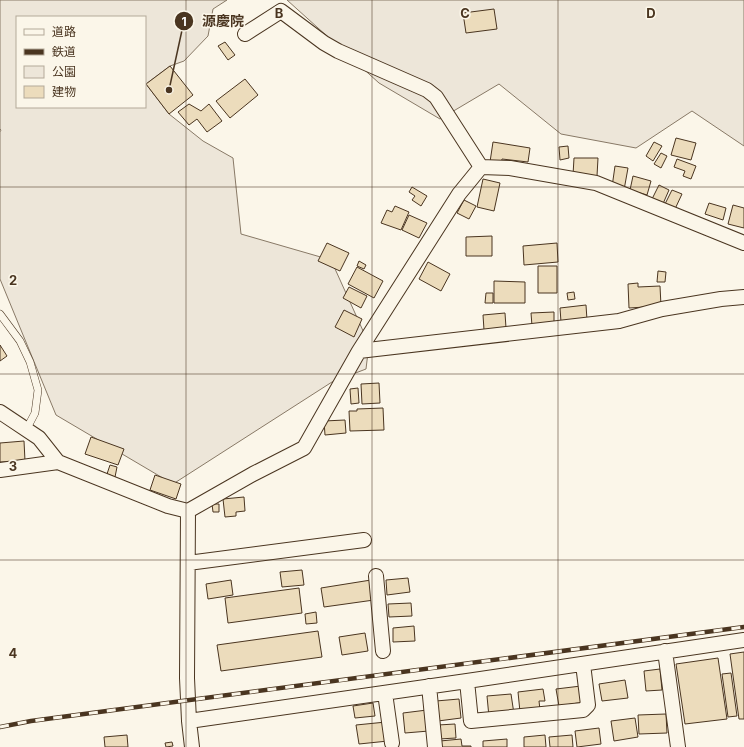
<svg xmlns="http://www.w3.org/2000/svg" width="744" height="747" font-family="Inter,'Noto Sans JP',sans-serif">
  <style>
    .green { fill: #ede6d9; stroke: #887966; fill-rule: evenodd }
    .building { fill: #ecdcbc; stroke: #4a3520 }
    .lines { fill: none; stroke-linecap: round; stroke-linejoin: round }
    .service-casing { stroke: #4a3520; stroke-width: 8 }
    .minor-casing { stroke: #4a3520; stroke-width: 16 }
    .service { stroke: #fbf6e9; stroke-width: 7 }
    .minor { stroke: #fbf6e9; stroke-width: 14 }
    .rail-casing { stroke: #4a3520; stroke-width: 4.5 }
    .rail { stroke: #fbf6e9; stroke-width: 3; stroke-dasharray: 9; stroke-linecap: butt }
    .grid { fill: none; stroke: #4a3520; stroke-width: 1; stroke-opacity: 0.55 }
    .grid-label { font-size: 13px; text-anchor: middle; font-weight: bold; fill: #4a3520; stroke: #fbf6e9; stroke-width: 3; stroke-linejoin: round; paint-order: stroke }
    .leader { fill: none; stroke: #4a3520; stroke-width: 1.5 }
    .callout-dot { fill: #4a3520; stroke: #fbf6e9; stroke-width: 1.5 }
    .mark-label { font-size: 12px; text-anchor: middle; font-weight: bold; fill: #fff }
    .callout-label { font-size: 14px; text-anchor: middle; font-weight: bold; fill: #4a3520; stroke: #fbf6e9; stroke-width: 3; stroke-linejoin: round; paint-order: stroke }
  </style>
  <rect width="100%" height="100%" fill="#fbf6e9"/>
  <!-- green -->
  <path class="green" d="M0 0H227L213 9 208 36 184 61 170 66 146 84 169 114 203 141 233 158 241 234 331 260 369 344 366 369 332 382 173 484 56 415 0 279V132L1 130 0 129ZM17 17H145V107H17Z
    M287 0H744V146L692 111 636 148 561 134 499 84 440 119 379 83Z"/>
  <!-- building -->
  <path class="building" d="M494 9 497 29 466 33 463 13Z
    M225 42 235 55 228 60 218 46Z
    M170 66 193 95 169 114 146 84Z
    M245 79 258 95 230 118 216 101Z
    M189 104 201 111 209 104 222 121 207 132 197 119 189 125 178 112Z
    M676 138 696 143 691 160 671 155Z
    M493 142 530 148 528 162 502 159 501 163 490 162Z
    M654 142 662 146 653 161 646 156Z
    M568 146 569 158 560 160 559 147Z
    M661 153 667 156 661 168 654 164Z
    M574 158H598L597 176 573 175Z
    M677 159 696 166 691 179 683 176 685 171 674 167Z
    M615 166 628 168 624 190 612 187Z
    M633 176 651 181 647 195 630 190Z
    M483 179 500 183 494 211 477 207Z
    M659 185 669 190 662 206 651 201Z
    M412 187 427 196 421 206 412 200 415 196 409 192Z
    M672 190 682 194 675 209 665 204Z
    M464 200 476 206 469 219 457 213Z
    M709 203 726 208 723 220 705 214Z
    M733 205 744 208V228L728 224Z
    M395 206 409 212 401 230 381 223 387 210 392 212Z
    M409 215 427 223 419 238 402 230Z
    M492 236V256H466V237Z
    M327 243 349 253 340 271 318 261Z
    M557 243 558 262 524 265 523 246Z
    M359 261 366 265 364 269 357 266Z
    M428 262 450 274 441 291 419 279Z
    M538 266H557V293H538Z
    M357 267 383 281 374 298 348 284Z
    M658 271 666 272 665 282H657Z
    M494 281 525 282V303H494Z
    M638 283V287L660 286 661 306 629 308 628 284Z
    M349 287 367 296 361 308 343 298Z
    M574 292 575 299 568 300 567 293Z
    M486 293H493V303H485Z
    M586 305 587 320 561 322 560 308Z
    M344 310 362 319 354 337 335 327Z
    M554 312V326H532L531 313Z
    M505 313 506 328 484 330 483 315Z
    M0 345 7 356 0 361Z
    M379 383 380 403 362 404 361 384Z
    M358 388 359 403 351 404 350 389Z
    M383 408 384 430 350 431 349 411H357V409Z
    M345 420 346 433 325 435 324 421Z
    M91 437 124 449 118 465 85 454Z
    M24 441 25 461 0 462V443Z
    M110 465 117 467 115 477 107 474Z
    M155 475 181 484 176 499 150 490Z
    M244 497 245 511 236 512V516L225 517 223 499Z
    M212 504H219V512H213Z
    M302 570 304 585 282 587 280 572Z
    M408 578 410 592 387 595 386 580Z
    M231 580 233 595 208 599 206 584Z
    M371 580 374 600 324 607 321 588Z
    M299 588 302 613 228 623 225 598Z
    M411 603 412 616 389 617 388 604Z
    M316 612 317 623 306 624 305 614Z
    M414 626 415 641 393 642V628Z
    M318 631 322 657 221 671 217 645Z
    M365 633 368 651 342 655 339 637Z
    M744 652V719H739L730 654Z
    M718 658 727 719 685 724 676 664Z
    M660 669 662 690 646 691 644 671Z
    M731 673 737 716 728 717 722 674Z
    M625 680 628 698 602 701 599 684Z
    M581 686 584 702 559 706 556 689Z
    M543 689 545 701H539L540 710 520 712 518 692Z
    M511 694 514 714 489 717 487 696Z
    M459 699 461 718 438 721 436 701Z
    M373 703 375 716 355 718 353 706Z
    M427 710 429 731 405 733 403 713Z
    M666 714 667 733 639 734 638 715Z
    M635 718 638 737 614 741 611 721Z
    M386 722 388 741 359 744 356 725Z
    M455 724 456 738 439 739 438 725Z
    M599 728 601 744 577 747 575 731Z
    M127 735 128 747H105L104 737Z
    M545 735 546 747H524V737Z
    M572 735 573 747H550L549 737Z
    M461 739 462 746H471V747H441L440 741Z
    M507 739V747H483V741Z
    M172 742 173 746 166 747 165 743Z"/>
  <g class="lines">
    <!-- service casing -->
    <g class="service-casing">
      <path id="service" d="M0 314 20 341 30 362 38 390 35 413 26 430"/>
    </g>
    <!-- minor casing -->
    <g class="minor-casing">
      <path id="minor" d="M245 34 281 11 324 43 338 51 427 90 436 97 481 167
        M359 351 619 321 662 309 721 299 744 297
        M0 412 39 438 58 462
        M0 470 58 462 168 506 188 511 253 474 304 448 359 351 459 194 481 167 510 168 596 183 744 243
        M188 511 187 678 189 721 192 747
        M188 563 364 540
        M376 576 383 651
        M665 651 678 747
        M467 681 471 721 583 710 588 705 583 664
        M429 686 435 747
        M385 693 392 743
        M189 721 467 681 744 640"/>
    </g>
    <!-- service -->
    <use href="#service" class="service"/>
    <!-- minor -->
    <use href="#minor" class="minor"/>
    <!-- rail casing -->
    <g class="rail-casing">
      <path id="rail" d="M0 727 31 721 744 627"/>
    </g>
    <!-- rail -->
    <use href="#rail" class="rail"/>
  </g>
  <!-- grid -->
  <path class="grid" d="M186 0V747M372 0V747M558 0V747M0 187H744M0 374H744M0 560H744"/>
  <g class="grid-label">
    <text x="279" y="18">B</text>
    <text x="465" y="18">C</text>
    <text x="651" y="18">D</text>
    <text x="13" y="285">2</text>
    <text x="13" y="471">3</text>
    <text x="13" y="658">4</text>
  </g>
  <!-- callouts -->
  <path class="leader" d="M169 90L184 21"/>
  <g class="callout-dot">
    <circle cx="169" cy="90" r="4"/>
    <circle cx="184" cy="21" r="10"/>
  </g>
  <g class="mark-label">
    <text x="184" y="26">1</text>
  </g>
  <g class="callout-label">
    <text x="223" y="26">源慶院</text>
  </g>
  <!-- legend -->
  <rect x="16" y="16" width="130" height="92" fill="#fbf6e9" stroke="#b4a999"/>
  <rect x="24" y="29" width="20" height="6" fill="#fbf6e9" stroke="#b4a999"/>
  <text x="52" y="36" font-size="12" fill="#4a3520">道路</text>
  <rect x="24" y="49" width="20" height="6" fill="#4a3520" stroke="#b4a999"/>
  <text x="52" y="56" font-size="12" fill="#4a3520">鉄道</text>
  <rect x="24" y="66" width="20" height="12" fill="#ede6d9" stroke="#b4a999"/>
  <text x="52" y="76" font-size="12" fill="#4a3520">公園</text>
  <rect x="24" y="86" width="20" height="12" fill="#ecdcbc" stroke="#b4a999"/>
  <text x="52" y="96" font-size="12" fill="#4a3520">建物</text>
</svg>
